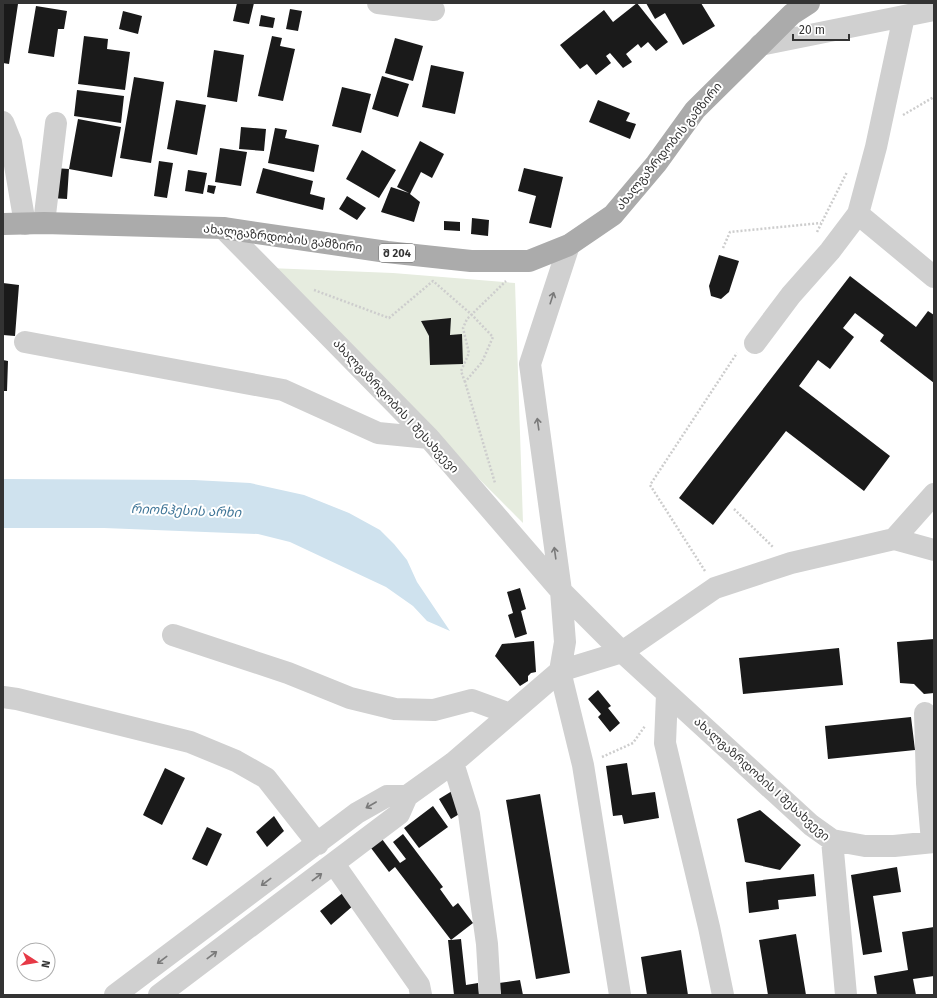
<svg xmlns="http://www.w3.org/2000/svg" width="937" height="998" font-family="'Fira Sans','Noto Sans Georgian',sans-serif">
  <style>
    .green { fill: #e6ecdf }
    .water { fill: #cfe2ee }
    .building { fill: #1a1a1a }
    .lines { fill: none; stroke-linecap: round; stroke-linejoin: round }
    .path { stroke: #cdcdcd; stroke-width: 2.5; stroke-dasharray: 2 2; stroke-linecap: butt }
    .minor { stroke: #d0d0d0; stroke-width: 22 }
    .major { stroke: #ababab; stroke-width: 22 }
    .oneway { stroke: #7a7a7a }
    .labels { text-anchor: middle; stroke-width: 4; stroke-linejoin: round; paint-order: stroke }
    .shield { fill: #fff; stroke: #707070; stroke-width: 1 }
    .shield-label { font-size: 11px; font-weight: bold; fill: #333 }
    .street-label { font-size: 12px; fill: #333; stroke: #fff }
    .water-label { font-size: 13px; font-style: italic; fill: #3f7597; stroke: #fff }
  </style>
  <rect width="100%" height="100%" fill="#fff"/>
  <!-- green -->
  <path class="green" d="M269 268 393 273 515 283 523 523Z"/>
  <!-- water -->
  <path class="water" d="M3 479 194 480 250 483 304 495 349 513 380 530 394 544 407 560 417 582 450 631 427 621 413 606 386 587 290 542 258 534 104 528H3Z"/>
  <!-- building -->
  <path class="building" d="M3 3 18 4 9 64 3 63Z
    M237 3H254L249 24 233 21Z
    M637 3 668 42 656 51 648 42 641 48 638 44 626 54 632 62 623 68 610 53 606 56 611 63 596 75 587 64 580 69 560 45 604 10 613 22Z
    M646 3H701L715 26 683 45 665 13 655 19Z
    M36 6 67 11 64 29H58L54 57 28 53Z
    M290 9 302 11 298 31 286 29Z
    M123 11 142 16 138 34 119 29Z
    M261 15 275 18 273 28 259 26Z
    M84 36 108 39 107 49 130 52 125 90 78 84Z
    M272 36 282 38 280 46 295 49 283 101 258 96Z
    M395 38 423 46 413 81 385 73Z
    M214 50 244 55 237 102 207 97Z
    M431 65 464 72 455 114 422 107Z
    M382 76 409 84 398 117 372 109Z
    M134 77 164 82 151 163 120 158Z
    M342 87 371 94 361 133 332 126Z
    M77 90 124 96 121 123 74 116Z
    M176 100 206 105 197 155 167 149Z
    M598 100 630 113 626 121 636 124 630 139 589 122Z
    M78 119 121 127 112 177 69 169Z
    M241 127 266 129 264 151 239 149Z
    M275 128 287 130 285 138 319 145 314 172 268 163Z
    M420 141 444 154 432 178 421 172 410 194 420 202 414 222 381 212 391 187 409 193 397 187Z
    M220 148 247 152 241 186 215 182Z
    M362 150 396 170 379 198 346 179Z
    M159 161 173 163 167 198 154 196Z
    M54 168 69 169 67 199 51 198Z
    M263 168 313 181 310 194 325 198 323 210 256 193Z
    M524 168 563 177 551 228 529 223 536 196 518 191Z
    M188 170 207 173 203 194 185 191Z
    M208 185 216 186 214 194 207 192Z
    M347 196 366 208 357 220 339 209Z
    M472 218 489 220 488 236 471 234Z
    M444 221 460 222V231L444 230Z
    M719 255 739 261 729 292 721 299 711 296 709 286Z
    M850 276 916 327 928 311 934 315V383L880 341 884 335 855 313 843 328 854 337 830 369 818 360 799 386 890 456 864 491 786 431 713 525 679 498Z
    M3 283 19 285 15 336 3 335Z
    M451 318 450 335 462 334 463 364 430 365 429 336 421 321Z
    M3 360 8 361 7 391H3Z
    M520 588 526 609 521 611 527 634 515 638 508 615 513 613 507 592Z
    M934 639V693L924 694 914 684 900 683 897 642Z
    M534 641 536 672 531 673 528 676V681L520 686 495 656 502 644Z
    M839 648 843 685 743 694 739 658Z
    M598 690 611 706 608 708 620 723 610 732 598 717 601 714 588 699Z
    M911 717 915 750 828 759 825 726Z
    M627 763 632 795 655 792 659 818 624 824 622 815 613 816 606 766Z
    M165 768 185 778 162 825 143 815Z
    M457 788 466 810 451 819 439 799Z
    M540 794 570 973 536 979 506 800Z
    M433 806 448 827 419 848 404 828Z
    M760 810 801 845 780 870 745 862 737 819Z
    M274 816 284 831 267 847 256 832Z
    M207 827 222 834 207 866 192 859Z
    M403 834 443 887 440 889 453 907 458 903 473 923 451 940 461 939 466 985 478 983 479 995H454L448 940H451L395 867 389 872 368 844 379 835 400 863 406 859 393 842Z
    M897 867 901 892 873 896 882 952 863 955 851 875Z
    M814 874 816 896 778 900 779 909 749 913 746 882Z
    M344 892 354 905 331 925 320 911Z
    M934 927V976L913 979 916 995H877L874 976 908 970 902 932Z
    M796 934 806 995H768L759 940Z
    M681 950 688 995H647L641 957Z
    M520 980 523 995H501L499 983Z"/>
  <g class="lines">
    <!-- path -->
    <path class="path" d="M903 115 934 97
      M817 232 847 172
      M723 248 730 232 821 223
      M314 290 389 318 433 281 471 314 493 337 482 362 465 382 495 483
      M465 382 461 371 469 353 463 328 467 319 506 281
      M734 509 774 548
      M705 571 650 485 737 353
      M602 757 633 743 645 726"/>
    <!-- minor -->
    <path class="minor" d="M378 3 434 10
      M760 45 934 10
      M3 122 11 142 25 224
      M858 214 934 277
      M44 223 56 123
      M223 228 429 438 561 591 622 652 811 825 832 840 865 846H894L934 842
      M25 342 283 390 378 433 429 438
      M755 343 791 295 830 251 858 214 876 147 904 16
      M894 539 934 550
      M173 635 288 673 350 698 395 709 434 710 472 700 510 714
      M667 694 665 743 709 927 723 995
      M3 697 17 699 190 742 236 761 266 778 318 844
      M925 713 927 783 932 842
      M453 763 469 814 487 944 490 995
      M832 840 846 995
      M334 864 419 985 421 995
      M115 995 357 813 387 796H407
      M159 995 399 814 407 796 453 763 560 671 565 642 561 591 530 364 569 245
      M620 995 583 765 560 671 622 652 715 588 791 563 894 539 934 494"/>
    <!-- major -->
    <path class="major" d="M3 224 44 223 223 228 387 252 471 261H529L569 245 613 215 656 164 695 110 792 14 809 3"/>
  </g>
  <!-- one-way arrows -->
  <defs><path id="oneway-shaft" d="M-6 0H5M1.5-3L5.5 0L1.5 3" fill="none" stroke-width="1.6" stroke-linecap="round" stroke-linejoin="round"/></defs>
  <g class="oneway">
    <use href="#oneway-shaft" transform="translate(552 298) rotate(-72)"/>
    <use href="#oneway-shaft" transform="translate(538 424) rotate(-98)"/>
    <use href="#oneway-shaft" transform="translate(555 553) rotate(-98)"/>
    <use href="#oneway-shaft" transform="translate(371 805) rotate(150)"/>
    <use href="#oneway-shaft" transform="translate(317 877) rotate(-37)"/>
    <use href="#oneway-shaft" transform="translate(266 882) rotate(143)"/>
    <use href="#oneway-shaft" transform="translate(212 955) rotate(-37)"/>
    <use href="#oneway-shaft" transform="translate(162 960) rotate(143)"/>
  </g>
  <g class="labels">
    <!-- shield labels -->
    <rect class="shield" x="379" y="244" width="36" height="18" rx="3"/>
    <g class="shield-label">
      <text x="397" y="257">შ 204</text>
    </g>
    <!-- street labels -->
    <g class="street-label">
      <text transform="translate(669 146) rotate(-51)" y="4">ახალგაზრდობის გამზირი</text>
      <text transform="translate(283 238) rotate(7)" y="4">ახალგაზრდობის გამზირი</text>
      <text transform="translate(396 406) rotate(47)" y="4">ახალგაზრდობის I შესახვევი</text>
      <text transform="translate(762 779) rotate(42)" y="4">ახალგაზრდობის I შესახვევი</text>
    </g>
    <!-- water labels -->
    <g class="water-label">
      <text transform="translate(186 510) rotate(2)" y="5">რიონჰესის არხი</text>
    </g>
  </g>
  <!-- border -->
  <rect width="937" height="998" fill="none" stroke="#333333" stroke-width="8"/>
  <!-- north arrow -->
  <g transform="translate(36 962) rotate(102)"><circle r="19" fill="#ffffff" stroke="#adadad"/>
  <path d="M0-3L7 15L0 10L-7 15Z" fill="#e63946"/>
  <text y="-6" font-size="11" font-weight="bold" text-anchor="middle" fill="#333333">N</text>
  </g>
  <!-- scale -->
  <path d="M793 34v6h56v-6" fill="none" stroke="#333333" stroke-width="2"/>
  <text x="799" y="34" font-size="12" fill="#333333" stroke="#ffffff" stroke-width="3" paint-order="stroke">20 m</text>
</svg>
